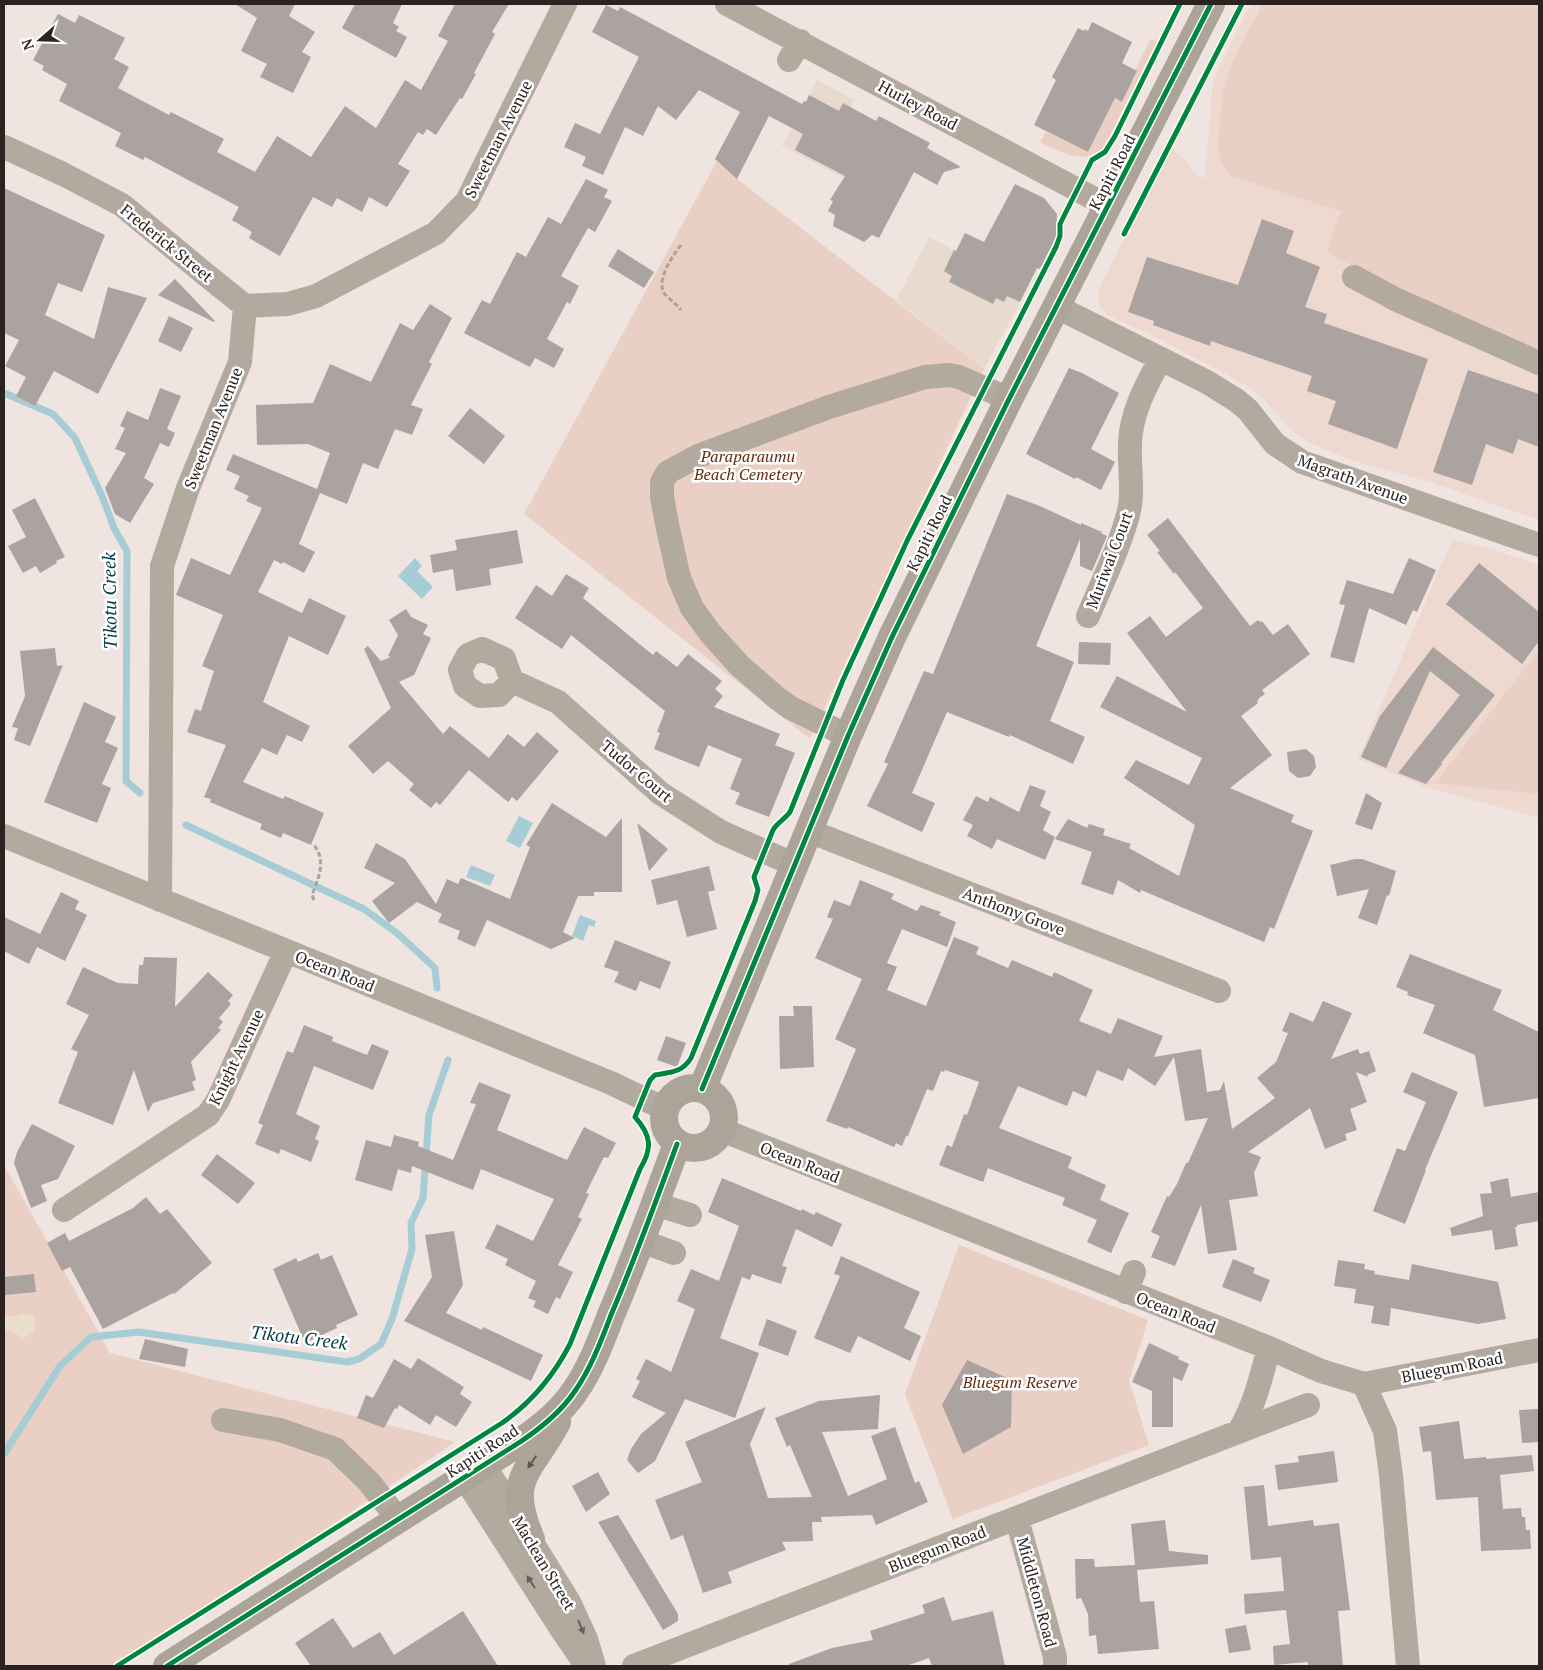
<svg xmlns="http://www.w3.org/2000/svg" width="1543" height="1670" font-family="'PT Serif',serif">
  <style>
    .built { fill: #edd9cf }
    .education { fill: #e8dace }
    .green { fill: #eacfc4 }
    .sand { fill: #eae0ca }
    .water { fill: #a6ccd5 }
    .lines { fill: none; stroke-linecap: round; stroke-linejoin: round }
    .stream { stroke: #a6ccd5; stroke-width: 7 }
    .building { fill: #aba39f }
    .path { stroke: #aaa39b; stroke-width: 3; stroke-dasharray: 5 2.5; stroke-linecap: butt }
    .minor { stroke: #b2a99f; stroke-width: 24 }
    .major { stroke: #aca399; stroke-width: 28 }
    .cycleway-casing { stroke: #fff; stroke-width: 8 }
    .cycleway { stroke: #00873e; stroke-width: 5 }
    .oneway { fill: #5f5650 }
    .oneway2 { fill: #685f59 }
    .labels { text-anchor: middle; stroke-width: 5; stroke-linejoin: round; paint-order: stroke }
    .street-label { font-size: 16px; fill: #2b2320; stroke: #fff }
    .park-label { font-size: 16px; font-style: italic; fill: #662b0b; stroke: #fff }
    .water-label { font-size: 18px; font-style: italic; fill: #033c48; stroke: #fff }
  </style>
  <rect width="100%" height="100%" fill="#efe4df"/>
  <!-- built -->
  <path class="built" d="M1251 4H1539V520L1433 483 1351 460 1308 442 1295 433 1259 395 1246 385 1150 334 1107 315 1100 307 1097 297 1098 291 1170 146 1187 162 1196 175 1205 178 1213 80Z
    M1452 540 1490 548 1539 565V818L1425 787 1358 759Z"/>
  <!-- education -->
  <path class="education" d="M817 80 854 100 845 116 856 150 845 179 782 146 792 129 790 127 804 101 806 102Z
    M965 233 1037 268 1020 302 984 369 896 300 929 237 956 251Z"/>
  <!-- green -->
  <path class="green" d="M1263 4H1539V356L1431 309 1327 252 1341 211 1231 176C1216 160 1217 143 1220 122 1221 111 1222 99 1224 88 1231 58 1249 31 1263 4Z
    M1151 39 1157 42 1105 145C1086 167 1062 153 1040 142L1046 132 1088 152 1115 98 1122 102 1137 72 1135 70Z
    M717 161 737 179 984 369 810 739 524 514Z
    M1539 650V794L1435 783Z
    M4 1165 110 1353 455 1442 122 1666H4Z
    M959 1245 1148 1320 1129 1381 1149 1445 953 1519 905 1394Z"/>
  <!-- sand -->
  <path class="sand" d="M24 1313 32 1315C40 1326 34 1335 22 1338L14 1332 4 1329V1315L11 1317Z"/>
  <!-- water -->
  <path class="water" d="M415 558 422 566 417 571 433 587 422 599 398 576Z
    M519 816 533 823 520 848 506 841Z
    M471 865 495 875 490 886 466 877Z
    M580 915 596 921 594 927 589 925 583 941 572 936Z"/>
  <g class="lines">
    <!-- stream -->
    <path class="stream" d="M4 393 53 414 75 438 102 496 114 528 127 551 126 781 140 793
      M186 825 364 909 398 934 435 968 437 988
      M4 1454 60 1366 91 1337 139 1332 347 1362 359 1359 381 1344 392 1319 412 1249 411 1223 423 1198 429 1115 448 1060"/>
  </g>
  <!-- building -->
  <path class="building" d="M235 4H295L289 16 315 32 302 52 311 57 293 93 260 77 267 64 241 51 257 18Z
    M355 4H402L393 23 399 27 396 31 407 37 396 58 342 28Z
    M455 4H509L492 32 495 34 474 73 476 74 462 99 460 98 436 135 427 129 423 135 418 132 398 164 410 171 387 207 369 197 362 212 337 198 332 207 313 197 280 256 249 238 252 232 232 220 239 207 145 157 143 160 115 146 121 133 59 101 67 84 42 70 44 66 33 60 58 14 75 23 79 15 125 38 114 59 129 67 118 88 169 115 171 112 224 139 217 152 255 172 277 136 311 157 345 106 376 128 405 80 421 90 448 41 438 36Z
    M606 5 618 11 620 7 802 104 804 101 806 102 809 95 839 111 843 103 876 121 879 116 930 143 927 148 961 167 944 172 937 185 914 172 879 238 872 235 864 242 833 226 835 215 828 211 833 201 830 200 845 176 795 150 803 134 769 116 737 179 715 159 740 112 699 90 676 120 658 106 643 136 625 127 603 175 582 166 586 157 564 147 575 123 600 134 639 57 592 32Z
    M1092 22 1132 42 1122 63 1137 71 1122 102 1115 98 1088 152 1034 125 1056 80 1052 77 1078 28 1084 31 1085 29 1088 31Z
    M586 179 608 190 604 197 612 201 595 232 588 228 561 276 579 286 570 304 567 302 547 339 564 349 554 368 535 358 530 367 464 333 482 300 490 304 517 252 526 257 548 217 561 224Z
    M1015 184 1044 198 1057 214 1056 237 1040 269 1037 268 1020 302 1007 296 1004 302 996 298 993 304 949 282 952 276 944 271 954 250 956 251 965 233 984 242Z
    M4 188 105 235 82 292 58 283 45 315 94 339 108 287 147 298 98 394 54 371 35 406 16 396 26 377 5 366 19 340 4 333Z
    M1262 219 1294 231 1286 253 1320 267 1305 307 1327 314 1324 323 1428 359 1397 449 1328 424 1336 401 1307 391 1312 376 1211 341 1210 346 1153 325 1154 321 1128 312 1147 257 1238 285Z
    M618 249 654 272 644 288 608 266Z
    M175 279 215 321 214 322 158 295Z
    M430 304 452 318 429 362 432 364 411 405 423 409 412 435 395 429 378 469 363 463 347 504 320 493 299 544 315 552 304 573 283 562 282 564 274 560 258 592 302 613 309 598 346 616 328 655 289 636 263 702 310 726 302 742 287 735 277 755 262 748 243 782 283 799 285 796 324 813 311 845 283 833 281 838 260 829 262 824 210 802 211 799 204 797 226 745 187 732 195 709 201 711 214 671 202 666 223 615 176 595 191 558 230 575 262 508 246 501 249 496 234 489 240 476 226 470 233 454 317 489 330 453 308 444 257 445 256 405 313 403 330 364 371 382 400 323 413 330Z
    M169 316 193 328 181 352 158 341Z
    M1069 368 1082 373 1119 393 1091 449 1115 462 1101 490 1076 477 1075 479 1026 454Z
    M1468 370 1539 394V447L1518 439 1513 454 1486 444 1472 485 1433 472Z
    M160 388 181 396 167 429 175 433 169 447 160 443 144 478 154 484 130 523 115 514 105 488 126 453 115 449 125 428 120 426 127 411 148 420Z
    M470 408 505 436 484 464 448 436Z
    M1007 494 1040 506 1081 525V523L1102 532 1101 533 1107 536 1092 571 1080 566V539L1036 646 1074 662 1050 721 1085 737 1073 764 1010 735 1009 737 947 712 912 793 935 803 922 832 867 806 888 764 884 762 924 671 933 674Z
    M35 498 65 557 56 561 57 563 40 573 36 566 23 573 8 546 26 537 12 510Z
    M1168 518 1250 626 1258 620 1260 622 1262 621 1273 635 1288 624 1310 654 1262 690 1265 694 1259 698 1257 702 1258 703 1241 716 1272 755 1230 788 1294 815 1291 822 1313 831 1274 929 1270 927 1264 942 1141 890 1140 893 1118 880 1113 895 1081 884 1092 852 1055 839 1068 819 1087 828 1089 824 1105 829 1103 835 1131 844 1129 848 1179 876 1195 825 1124 778 1136 760 1189 785 1202 758 1100 707 1117 676 1187 712 1127 633 1150 616 1166 637 1203 608 1175 572 1174 574 1157 552 1160 551 1147 535Z
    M517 530 523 563 489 569 491 585 456 591 453 569 433 573 430 555 457 550 455 540Z
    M1409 558 1436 570 1417 612 1413 610 1406 625 1369 608 1354 663 1330 657 1345 605 1339 604 1347 580 1393 594Z
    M1479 563 1539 612V641L1522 664 1446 604Z
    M566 574 589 588 583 598 653 655 656 651 677 667 688 654 722 681 715 689 723 696 714 707 780 734 775 745 795 753 769 817 735 804 740 793 730 789 742 759 708 745 699 767 654 749 660 733 657 732 665 711 571 635 562 649 515 618 536 585 552 596Z
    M406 609 411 617 428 625 423 634 431 638 414 675 399 682 443 734 450 726 489 758 508 734 524 747 537 732 559 751 517 801 512 797 508 802 469 770 440 805 436 802 431 808 409 790 414 784 388 761 373 774 348 746 391 708 364 649 368 646 381 661 391 657 388 656 398 635 389 620Z
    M1079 642 1111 643 1110 665 1078 664Z
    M1433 647 1495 695 1441 763 1442 764 1426 784 1398 773 1460 695 1430 671 1386 768 1361 757 1380 716Z
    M55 648 57 666 63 665 30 746 14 740 18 728 12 727 25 696 20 651Z
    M84 702 116 717 105 742 118 748 102 784 111 788 97 823 44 802Z
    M1306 749 1314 756 1316 767 1310 776 1298 778 1289 771 1287 752Z
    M1030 785 1046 791 1040 806 1051 812 1043 830 1055 837 1045 860 997 839 992 849 967 836 973 825 963 820 976 796 988 802 990 797 1019 812Z
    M1366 793 1382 803 1372 830 1355 824Z
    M552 803 606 837 622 818V892H594V896H578L563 932 575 938 551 949 487 920 475 947 457 939 460 931 438 922 442 914 417 902 389 923 372 901 395 883 364 868 376 843 405 859 436 904 447 879 458 884 461 878 510 899 530 847 526 845Z
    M637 823 668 849 649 871Z
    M1355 859H1362L1396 871 1389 896 1387 895 1377 925 1358 918 1369 889 1337 896 1330 865Z
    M709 866 715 890 708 892 717 929 687 937 677 900 657 905 651 880Z
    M860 880 894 894 891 899 917 911 921 905 941 912 939 915 956 922 947 947 902 929 887 963 897 967 887 990 926 1006 954 937 979 947 976 954 1008 968 1012 960 1052 977 1054 972 1093 990 1079 1021 1111 1034 1118 1018 1163 1036 1154 1057 1201 1049 1207 1092 1220 1090 1224 1081 1232 1129 1275 1098 1257 1078 1276 1062 1288 1033 1282 1031 1290 1012 1313 1022 1323 1001 1352 1013 1331 1059 1358 1049 1360 1054 1369 1051 1376 1071 1367 1075 1368 1077 1356 1072 1367 1102 1350 1109 1357 1130 1345 1134 1347 1140 1325 1149 1310 1108 1248 1152 1261 1157 1254 1173 1258 1196 1229 1200 1237 1250 1208 1254 1201 1205 1175 1266 1151 1257 1160 1236 1151 1232 1167 1196 1169 1197 1177 1184 1186 1163H1188L1208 1118 1185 1121 1174 1057 1155 1086 1128 1068 1123 1081 1097 1070 1086 1097 1073 1091 1067 1106 1018 1086 999 1128 1072 1157 1068 1168 1106 1185 1100 1200 1129 1213 1111 1253 1087 1242 1097 1220 1062 1205 1065 1198 988 1168 983 1182 939 1165 947 1145 952 1147 964 1114 967 1115 979 1082 945 1070 944 1072 941 1071 933 1091 927 1089 908 1136H906L902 1146 896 1143 894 1147 848 1127 847 1129 826 1121 856 1049 835 1039 862 979 815 958 833 919 827 917 834 900 850 906Z
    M61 892 79 901 75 909 87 915 65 961 37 947 29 964 4 951V917L40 934Z
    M615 940 671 962 660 989 640 981 636 991 614 982 619 972 604 967Z
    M1410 954 1502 990 1493 1010 1539 1032V1098L1484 1107 1475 1055 1423 1033 1435 1005 1407 995 1408 992 1396 987Z
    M144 957 177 958 175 1007 208 972 233 995 228 1001 231 1004 219 1018 223 1022 218 1028 221 1030 191 1062 196 1080 192 1082 195 1090 153 1103 148 1112 134 1070 113 1125 58 1103 78 1052 71 1049 89 1015 66 1004 83 967 118 983 138 984 139 965H143Z
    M793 1006H812L814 1067 780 1069 779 1016H794Z
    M304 1025 333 1037 332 1041 367 1055 372 1044 389 1051 373 1090 314 1066 296 1114 320 1126 315 1139 319 1141 311 1162 281 1149 279 1154 255 1144 263 1125 258 1123 287 1051 293 1053Z
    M666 1036 686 1043 677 1067 657 1060Z
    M1412 1072 1458 1092 1425 1170H1426L1405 1224 1373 1211 1397 1148 1405 1151 1426 1102 1403 1092Z
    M479 1082 511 1095 497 1130 567 1160 584 1127 616 1143 608 1158 604 1157 586 1193 589 1194 578 1217 582 1219 558 1265 573 1272 560 1299 556 1297 548 1314 533 1307 536 1301 528 1298 536 1281 505 1265 508 1259 485 1248 497 1224 533 1241 554 1199 481 1169 473 1190 412 1166 411 1173 398 1169 392 1191 355 1180 366 1140 391 1147 394 1135 419 1142 418 1146 453 1160 476 1104 470 1103Z
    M32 1124 75 1146 58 1179 41 1185 47 1201 31 1208 14 1163 17 1152Z
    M217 1154 255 1183 238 1204 201 1175Z
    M722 1178 801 1211 802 1209 814 1215 816 1212 842 1224 832 1247 796 1229 782 1266 787 1267 781 1284 752 1274 750 1280 742 1277 720 1338 759 1353 735 1418 685 1399 655 1461 638 1473 627 1460 631 1449 641 1434 666 1413 632 1397 640 1381 636 1379 646 1359 671 1372 695 1309 677 1301 691 1269 719 1281 739 1226 708 1212Z
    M1508 1178 1511 1197 1539 1192V1221L1517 1225V1227H1515L1518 1246 1495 1250 1492 1230 1452 1236 1450 1228 1483 1216 1480 1194 1492 1193 1490 1182Z
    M146 1197 160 1214 167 1209 212 1263 174 1294 173 1293 103 1329 70 1267 62 1271 47 1243 65 1233 69 1241 133 1208Z
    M454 1231 463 1285 446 1313 482 1330 483 1327 543 1355 531 1381 404 1321 432 1277 425 1235Z
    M318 1253 321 1260 332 1255 358 1315 336 1325 337 1328 305 1343 273 1269 296 1258 298 1262Z
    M841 1256 920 1292 904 1328 921 1336 910 1361 858 1336 850 1353 814 1338 840 1276 834 1274Z
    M1233 1259 1255 1268 1253 1273 1270 1280 1261 1302 1222 1287Z
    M1338 1260 1365 1264 1364 1269 1375 1271 1374 1274 1409 1280 1412 1264 1498 1282 1506 1319 1478 1324 1391 1308 1389 1326 1371 1323 1374 1306 1354 1303 1356 1289 1334 1286Z
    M34 1274 36 1292 4 1295V1277Z
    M767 1319 797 1331 788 1356 758 1345Z
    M145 1339 188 1349 185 1367 139 1359Z
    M1149 1343 1179 1357 1178 1359 1189 1364 1182 1381 1173 1377V1427H1152V1391L1132 1382Z
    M418 1358 464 1387 460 1394 472 1402 456 1427 436 1415 430 1425 399 1405 397 1409 395 1408 384 1428 357 1418 366 1395 373 1398 394 1359 411 1369Z
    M967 1360 1012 1380 1011 1427 963 1454 942 1405Z
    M880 1395 878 1429 822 1432 848 1496 887 1479 871 1436 895 1427 915 1483 919 1481 928 1502 876 1525 872 1515 821 1517 822 1522H812L813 1541 782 1542 786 1550 728 1572 732 1583 703 1593 683 1535 671 1540 655 1500 702 1482 685 1442 766 1407 750 1444 768 1498 812 1497 790 1445 787 1447 775 1418 819 1401Z
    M1539 1409V1442L1522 1443 1519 1410Z
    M1459 1421 1464 1459 1486 1457V1459L1532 1455 1534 1471 1500 1475 1503 1509 1521 1508 1522 1517H1525L1526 1530H1530L1531 1549 1481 1551 1478 1497 1436 1500 1431 1451 1423 1452 1419 1427Z
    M1334 1451 1338 1482 1278 1490 1275 1465 1299 1462 1298 1456Z
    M598 1472 610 1494 586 1512 572 1486Z
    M1264 1485 1268 1526 1313 1520 1314 1526 1339 1523 1350 1610 1338 1611 1343 1666H1308V1662L1274 1665 1273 1646 1290 1644 1286 1610 1245 1614 1244 1594 1284 1591 1281 1557 1251 1560 1244 1487Z
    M618 1515 678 1614V1621L663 1630 598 1522Z
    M1165 1520 1169 1551 1208 1555V1564L1137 1570 1140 1602 1154 1601 1159 1649 1098 1654 1096 1635 1089 1636 1088 1614 1081 1598 1076 1599 1075 1559H1094L1095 1567 1135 1565 1131 1524Z
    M944 1597 952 1621 993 1611 1005 1666H932L929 1658 906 1666H789V1664L832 1648 873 1640 870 1631 925 1613 922 1605Z
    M463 1611 498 1666H311L295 1643 333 1618 353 1648 380 1632 394 1655Z
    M1246 1625 1251 1650 1229 1653 1225 1629Z"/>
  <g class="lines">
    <!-- path -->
    <path class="path" d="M681 245C673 255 656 280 664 293 668 299 676 303 681 310
      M314 900 312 895C318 879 327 861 314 845"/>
    <!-- minor -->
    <path class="minor" d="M727 4 1108 206
      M789 60 800 41
      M4 147 63 174 122 205 205 274 245 306
      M1354 277 1397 300 1539 363
      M1057 307 1207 382 1236 400 1248 410 1275 444 1302 462 1539 545
      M1088 616C1102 583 1123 540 1130 506 1133 486 1129 465 1130 445 1130 415 1146 385 1160 360
      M512 681 504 659 482 649 468 655 460 670 465 686 480 696 499 695 512 681 558 702 660 793 721 832 795 865
      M848 736 791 708 777 698 740 666 711 634 692 608 679 578 667 524 662 497V482L668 472 698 456 829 407 925 377 949 375 959 377 1009 399
      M809 831 1219 991
      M4 836 611 1083 665 1109
      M160 900 162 566 188 488 240 362 245 306 288 304 316 296 436 233 467 201 565 4
      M722 1130 1269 1348 1321 1371 1364 1384 1539 1350
      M655 1204 690 1215
      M64 1210 208 1115 218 1100 286 951
      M641 1241 674 1253
      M1126 1292 1134 1272
      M1364 1384 1385 1431 1391 1475 1408 1666
      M223 1420 280 1430 335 1449 369 1482 398 1519
      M1239 1431C1255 1405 1261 1377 1269 1348
      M484 1465 569 1602 586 1639 594 1666
      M464 1477 562 1630 586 1665
      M1017 1519 1055 1657V1666
      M634 1666 1308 1405"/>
    <!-- major -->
    <path class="major" d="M664 1118a30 30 0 1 1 60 0a30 30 0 1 1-60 0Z
      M702 1089 848 736 892 637 1009 399 1211 4
      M531 1539C504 1477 531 1472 557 1422
      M167 1666 520 1442C541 1428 561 1412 575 1391 591 1368 601 1341 611 1315 635 1259 656 1201 677 1144"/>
    <!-- cycleway casing -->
    <g class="cycleway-casing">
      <path id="cycleway" d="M1124 234 1242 4
        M702 1089 848 736 892 637 1009 399 1211 4
        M117 1666 502 1423C532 1402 553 1377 570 1344L640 1169C653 1148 651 1135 635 1117L650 1080 655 1075C670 1072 682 1073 691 1058L755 901 758 890 754 877 773 830C777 823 785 819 790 812L843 680 908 539 1056 247 1060 236V224L1092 160 1105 152 1115 136 1180 4
        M167 1666 520 1442C541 1428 561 1412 575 1391 591 1368 601 1341 611 1315 635 1259 656 1201 677 1144"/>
    </g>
    <!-- cycleway -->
    <use href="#cycleway" class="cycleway"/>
  </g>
  <!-- one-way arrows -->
  <defs><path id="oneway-solid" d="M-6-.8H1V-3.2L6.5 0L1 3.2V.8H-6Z" transform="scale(1.25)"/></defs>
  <use class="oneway" href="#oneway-solid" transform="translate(532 1462) rotate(124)"/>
  <g class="oneway2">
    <use href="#oneway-solid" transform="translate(531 1582) rotate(-123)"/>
    <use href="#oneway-solid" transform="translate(581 1627) rotate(67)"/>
  </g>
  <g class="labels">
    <!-- street labels -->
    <g class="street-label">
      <text transform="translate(918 105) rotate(28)" y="6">Hurley Road</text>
      <text transform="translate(498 139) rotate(-63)" y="6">Sweetman Avenue</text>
      <text transform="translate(1112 172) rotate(-63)" y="6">Kapiti Road</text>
      <text transform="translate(167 243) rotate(39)" y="6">Frederick Street</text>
      <text transform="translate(213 428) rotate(-68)" y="6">Sweetman Avenue</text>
      <text transform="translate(1353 479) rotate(20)" y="6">Magrath Avenue</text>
      <text transform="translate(929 533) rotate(-64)" y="6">Kapiti Road</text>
      <text transform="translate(1109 560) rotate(-69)" y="6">Muriwai Court</text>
      <text transform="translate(637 771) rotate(40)" y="6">Tudor Court</text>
      <text transform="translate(1014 911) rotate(21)" y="6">Anthony Grove</text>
      <text transform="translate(335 971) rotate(22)" y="6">Ocean Road</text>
      <text transform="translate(236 1057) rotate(-64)" y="6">Knight Avenue</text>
      <text transform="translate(800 1162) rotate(22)" y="6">Ocean Road</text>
      <text transform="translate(1176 1312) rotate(22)" y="6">Ocean Road</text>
      <text transform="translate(1452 1367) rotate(-11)" y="6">Bluegum Road</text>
      <text transform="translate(482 1451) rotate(-33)" y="6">Kapiti Road</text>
      <text transform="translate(937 1549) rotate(-21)" y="6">Bluegum Road</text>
      <text transform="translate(544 1563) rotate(59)" y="6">Maclean Street</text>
      <text transform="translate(1037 1592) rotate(75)" y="6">Middleton Road</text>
    </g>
    <!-- park labels -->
    <g class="park-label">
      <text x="748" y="462">Paraparaumu<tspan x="748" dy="18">Beach Cemetery</tspan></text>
      <text x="1020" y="1388">Bluegum Reserve</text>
    </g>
    <!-- water labels -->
    <g class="water-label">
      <text transform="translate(110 601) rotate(-91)" y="6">Tikotu Creek</text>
      <text transform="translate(299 1338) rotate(7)" y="6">Tikotu Creek</text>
    </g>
  </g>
  <!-- border -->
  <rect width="1543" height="1670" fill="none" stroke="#2b2320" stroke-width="10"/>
  <!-- north arrow -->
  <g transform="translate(40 40) rotate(250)" stroke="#ffffff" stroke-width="4" paint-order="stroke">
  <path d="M0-4L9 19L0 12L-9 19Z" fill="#2b2320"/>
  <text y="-8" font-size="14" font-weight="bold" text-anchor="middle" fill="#2b2320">N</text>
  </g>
</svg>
